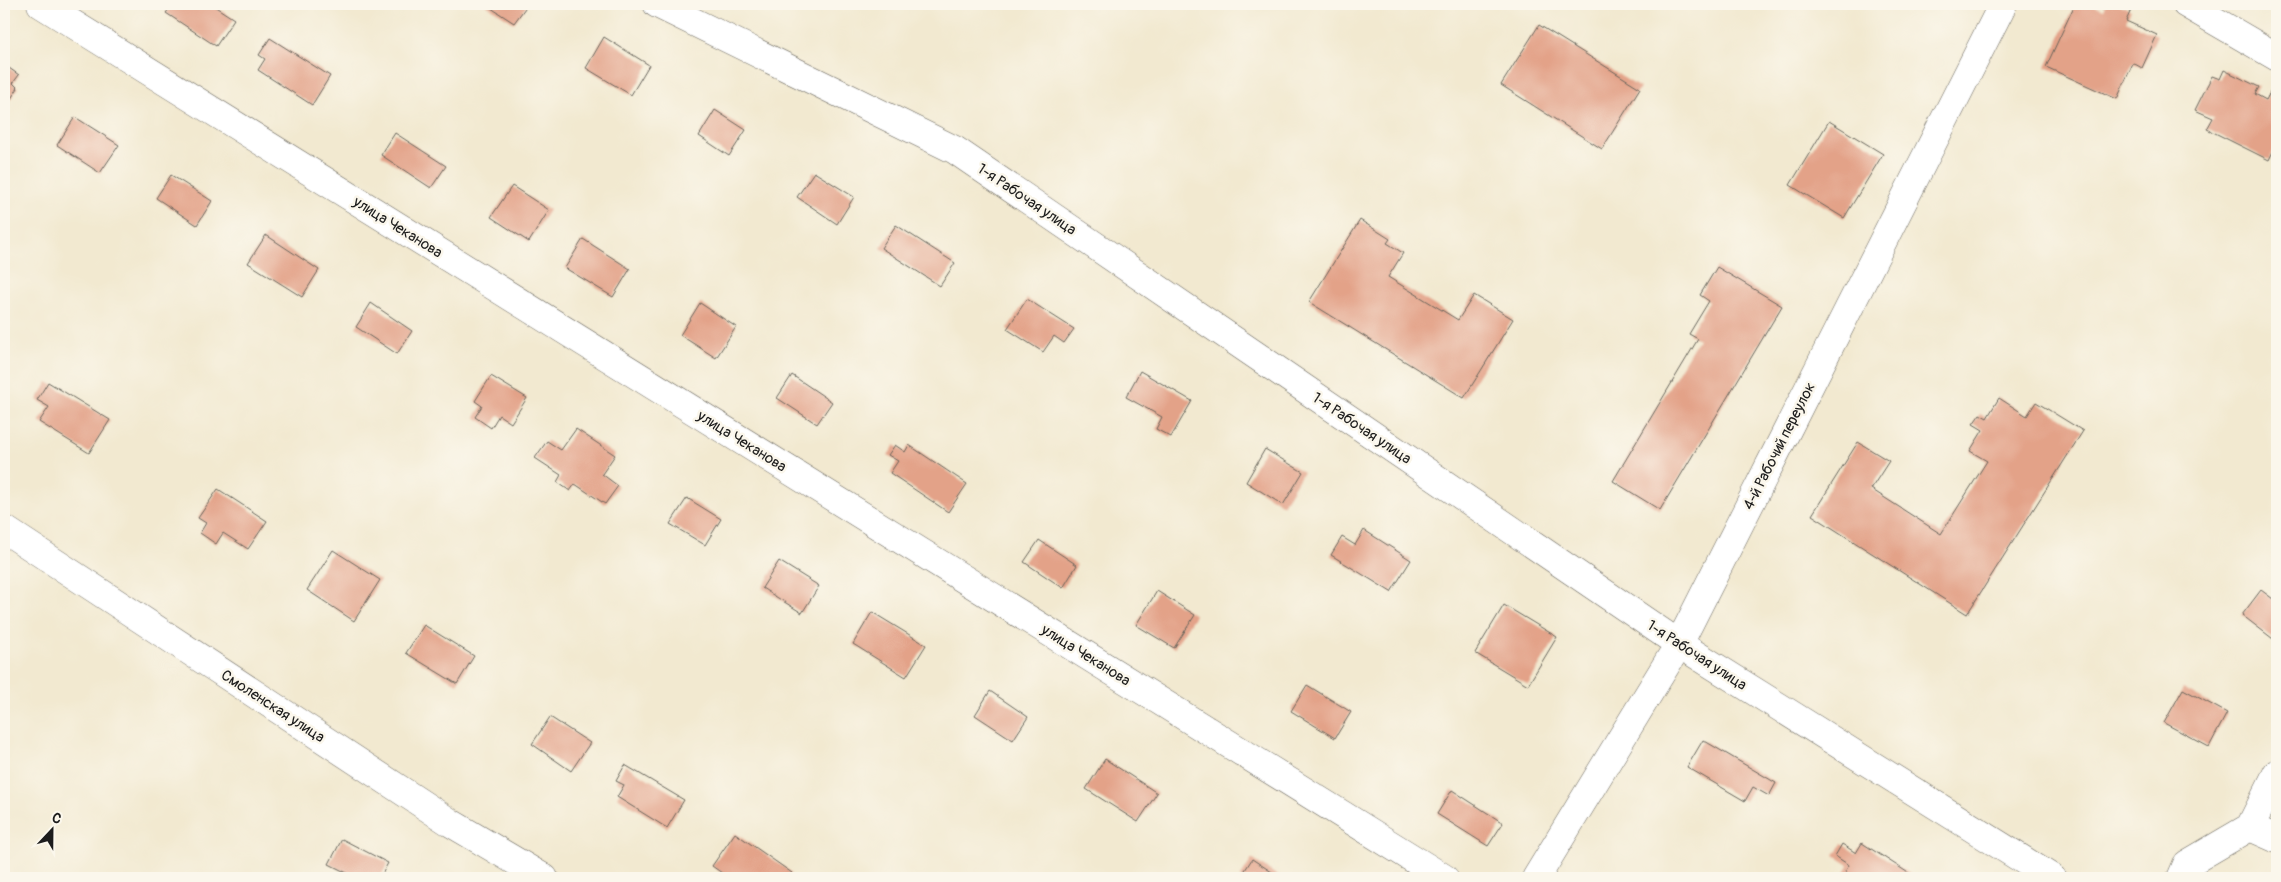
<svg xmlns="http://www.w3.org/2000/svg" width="2281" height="882" font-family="Pangolin,sans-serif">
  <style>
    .building { fill: #e3a288 }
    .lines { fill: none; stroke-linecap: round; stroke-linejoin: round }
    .street-casing { stroke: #67645b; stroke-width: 29 }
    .secondary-casing { stroke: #67645b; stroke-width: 29 }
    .street { stroke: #fff; stroke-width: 28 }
    .secondary { stroke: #fff; stroke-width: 28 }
    .labels { text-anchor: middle; stroke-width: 5; stroke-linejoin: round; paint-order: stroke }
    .street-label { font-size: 15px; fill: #1c1c1c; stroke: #fbf7ec }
  </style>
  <rect width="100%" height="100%" fill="#fbf7ec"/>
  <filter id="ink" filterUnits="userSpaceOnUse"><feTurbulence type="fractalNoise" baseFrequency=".02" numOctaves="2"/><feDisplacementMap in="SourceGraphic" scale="10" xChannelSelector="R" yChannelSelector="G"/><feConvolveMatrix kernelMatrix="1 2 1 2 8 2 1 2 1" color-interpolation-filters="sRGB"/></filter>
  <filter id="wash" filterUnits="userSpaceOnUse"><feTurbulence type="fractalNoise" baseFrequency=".0096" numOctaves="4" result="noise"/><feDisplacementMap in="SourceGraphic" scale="20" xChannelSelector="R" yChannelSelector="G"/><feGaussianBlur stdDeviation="1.12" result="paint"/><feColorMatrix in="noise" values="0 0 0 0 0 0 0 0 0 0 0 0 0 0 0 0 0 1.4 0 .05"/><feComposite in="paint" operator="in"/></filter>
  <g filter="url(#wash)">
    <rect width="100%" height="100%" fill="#f2e9d0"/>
    <g id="blocks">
      <!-- building -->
      <path class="building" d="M173 4H211L234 19 216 46 166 13Z
        M485 4H528L514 23Z
        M2075 4H2089L2103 10 2106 4H2118L2131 10 2126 21 2157 35 2142 68 2133 63 2117 99 2046 67Z
        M1539 25 1640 88 1602 149 1501 85Z
        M604 37 649 65 631 95 586 68Z
        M270 38 330 76 312 105 258 70 265 59 259 55Z
        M9 68 19 75 13 83 18 88 4 109V75Z
        M2224 70 2259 87 2255 94 2266 100 2274 85 2277 86V143L2269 160 2207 129 2213 118 2195 110 2212 76 2220 79Z
        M715 110 746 130 729 156 699 136Z
        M75 117 119 145 100 173 57 145Z
        M1829 121 1883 154 1844 218 1790 185Z
        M395 133 446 166 431 188 381 155Z
        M814 172 854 197 837 224 797 197Z
        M171 175 212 201 197 225 156 198Z
        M512 186 549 210 529 242 491 217Z
        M1360 220 1390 239 1387 243 1403 253 1388 277 1458 320 1474 295 1513 319 1464 398 1309 302Z
        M896 225 955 263 940 286 881 248Z
        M266 235 319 270 302 297 248 263Z
        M583 239 630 269 613 297 565 268Z
        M1717 267 1782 306 1660 510 1613 481 1698 339 1689 334 1709 301 1700 295Z
        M1027 299 1074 329 1064 343 1054 336 1043 352 1007 329Z
        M371 303 412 331 397 354 356 327Z
        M700 303 736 327 716 358 680 335Z
        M1140 371 1192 401 1171 437 1156 429 1162 417 1126 397Z
        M792 375 832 402 817 424 777 398Z
        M491 376 527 398 511 423 499 415 491 428 475 417 482 406 475 401Z
        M48 382 110 420 89 453 39 422 49 407 37 400Z
        M1999 398 2027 416 2036 402 2083 431 1967 614 1812 515 1858 442 1889 461 1871 489 1941 534 1987 461 1970 451 1983 430 1973 424 1980 414 1987 418Z
        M576 429 615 455 602 474 618 486 605 504 575 484 570 491 557 482 561 475 535 458 547 441 561 450Z
        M895 445 905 452 909 445 967 484 948 512 890 473 898 461 888 455Z
        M1265 449 1303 472 1283 505 1246 482Z
        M218 489 267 521 248 549 223 533 216 544 200 533 206 523 198 518Z
        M687 498 721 519 705 545 670 524Z
        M1364 530 1411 560 1391 592 1331 555 1342 537 1355 545Z
        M1039 540 1077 565 1063 588 1024 562Z
        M333 550 380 580 354 621 307 590Z
        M779 561 819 586 802 613 762 588Z
        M2261 590 2277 602V642L2242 615Z
        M1157 591 1195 615 1174 648 1136 625Z
        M1504 605 1557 637 1528 685 1475 653Z
        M872 612 926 645 906 677 853 644Z
        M424 625 474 656 457 684 406 653Z
        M1307 685 1351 712 1335 738 1291 711Z
        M2183 689 2227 713 2209 747 2164 723Z
        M990 691 1028 717 1013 740 975 715Z
        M550 717 590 743 571 771 532 744Z
        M1703 740 1776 783 1769 796 1753 787 1745 801 1687 767Z
        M1105 759 1157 793 1138 822 1086 789Z
        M625 765 684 800 667 828 617 797 624 785 616 781Z
        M1452 790 1503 823 1488 846 1437 814Z
        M735 833 792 873 788 878H729L712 866Z
        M342 839 388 863 380 878H357L329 864Z
        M1862 843 1913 876 1911 878H1855L1845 872 1849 865 1835 856 1842 844 1856 853Z
        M1252 859 1281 878H1240Z"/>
    </g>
  </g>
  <g filter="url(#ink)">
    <use href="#blocks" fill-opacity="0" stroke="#67645b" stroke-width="1"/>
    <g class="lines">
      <!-- street casing -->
      <g class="street-casing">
        <path id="street" d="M41 4 1444 878
          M657 4 955 150 1679 644 2052 878
          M2186 4 2277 57
          M2250 827 2277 839
          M1536 878 1679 644 2003 4
          M2181 878 2187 864 2250 827 2277 773"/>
      </g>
      <!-- secondary casing -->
      <g class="secondary-casing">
        <path id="secondary" d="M4 529 451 823 544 878"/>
      </g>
      <!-- street -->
      <use href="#street" class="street"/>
      <!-- secondary -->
      <use href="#secondary" class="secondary"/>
    </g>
  </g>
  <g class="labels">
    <!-- street labels -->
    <g class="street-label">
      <text transform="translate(1027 199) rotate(34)" y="5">1-я Рабочая улица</text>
      <text transform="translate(398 227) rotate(32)" y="5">улица Чеканова</text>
      <text transform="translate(1362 428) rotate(34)" y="5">1-я Рабочая улица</text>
      <text transform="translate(742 441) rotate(32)" y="5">улица Чеканова</text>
      <text transform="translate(1779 446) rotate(-63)" y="5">4-й Рабочий переулок</text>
      <text transform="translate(1086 655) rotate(32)" y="5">улица Чеканова</text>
      <text transform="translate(1697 655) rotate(33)" y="5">1-я Рабочая улица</text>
      <text transform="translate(273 706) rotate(33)" y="5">Смоленская улица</text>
    </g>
  </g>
  <!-- margin -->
  <rect width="2281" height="882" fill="none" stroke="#fbf7ec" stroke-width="20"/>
  <!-- north arrow -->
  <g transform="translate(52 830) rotate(22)" stroke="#fbf7ec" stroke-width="4" paint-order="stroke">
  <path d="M0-4L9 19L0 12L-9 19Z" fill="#1c1c1c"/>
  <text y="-8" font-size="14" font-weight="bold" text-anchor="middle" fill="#1c1c1c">С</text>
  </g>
</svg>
